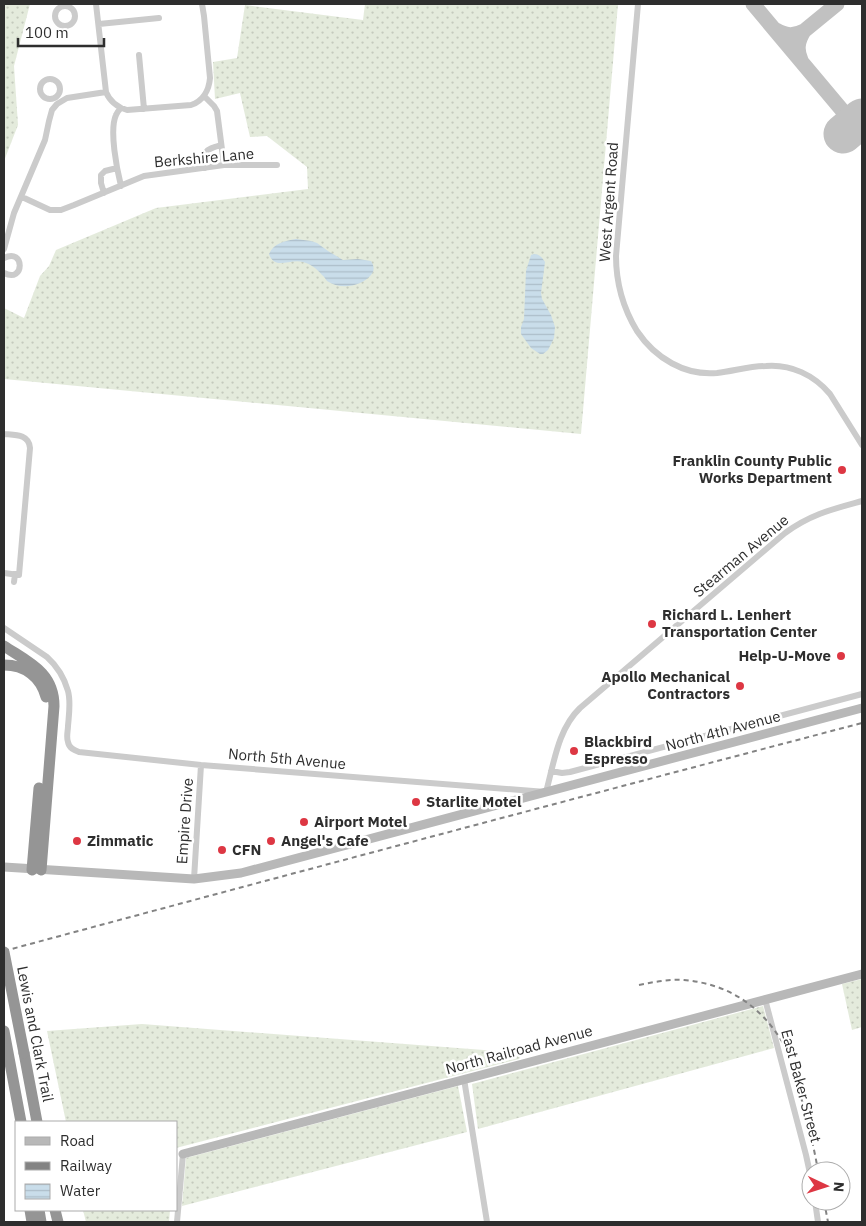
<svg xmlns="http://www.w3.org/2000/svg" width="866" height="1226" font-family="'IBM Plex Sans',sans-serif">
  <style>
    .grass { fill: url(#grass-dots) }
    .water { fill: url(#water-rules) }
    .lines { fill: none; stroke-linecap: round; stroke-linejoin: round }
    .taxiway { stroke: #c1c1c1; stroke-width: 15 }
    .runway { stroke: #c1c1c1; stroke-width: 39 }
    .street { stroke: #cbcbcb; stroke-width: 6 }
    .secondary { stroke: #b8b8b8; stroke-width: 9 }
    .highway { stroke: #959595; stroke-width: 11 }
    .rail { stroke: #838383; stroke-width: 2; stroke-dasharray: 5 4; stroke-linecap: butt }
    .highway-bridge { stroke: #959595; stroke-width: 11 }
    .poi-dot { fill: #dd3743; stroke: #fff; stroke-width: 2 }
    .labels { text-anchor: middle; stroke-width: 5; stroke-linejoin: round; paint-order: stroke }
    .street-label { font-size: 15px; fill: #2e2e2e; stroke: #fff }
    .poi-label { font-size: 15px; font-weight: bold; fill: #2e2e2e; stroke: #fff; text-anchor: start }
  </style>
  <defs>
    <pattern id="grass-dots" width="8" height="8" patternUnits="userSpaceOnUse" patternTransform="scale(1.25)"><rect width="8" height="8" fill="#e4ebdc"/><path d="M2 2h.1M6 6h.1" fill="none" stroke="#c4cabd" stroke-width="1.8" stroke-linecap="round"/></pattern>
    <pattern id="water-rules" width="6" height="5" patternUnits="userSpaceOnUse" patternTransform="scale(1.25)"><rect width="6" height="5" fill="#c9ddea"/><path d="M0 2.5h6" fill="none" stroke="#adbec9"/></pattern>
  </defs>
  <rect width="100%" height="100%" fill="#fff"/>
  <!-- grass -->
  <path class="grass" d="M4 4H30L14 66 18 125 4 161Z
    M365 4H618L581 434 4 379V308L24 318 40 276 49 266 56 250 156 208 308 189 307 167 267 136 250 137 240 93 215 99 213 62 237 58 245 5 363 20Z
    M862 979V1027L852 1030 842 984Z
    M763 1006 774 1048 478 1129 472 1084Z
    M142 1024 523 1053 519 1059 176 1148V1122H66L47 1031Z
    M458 1086 467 1132 182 1206 186 1158Z
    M83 1210H170L169 1222H86Z"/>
  <!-- water -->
  <path class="water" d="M296 239 311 241 317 243 328 251 343 260 358 259 371 261C374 266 375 270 371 275 361 287 340 290 327 281 326 280 324 276 322 275 317 269 311 264 303 262 290 258 275 271 269 254 274 243 284 241 296 239Z
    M534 254C539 254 542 257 545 262L541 293 542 299 551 315 555 327 554 338 548 350 543 354H540L531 348 521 334V327L524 319 526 271 531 255Z"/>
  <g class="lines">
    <!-- taxiway -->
    <path class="taxiway" d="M753 4 862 134
      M776 30C786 36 794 36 804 31 798 41 796 49 801 60
      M804 31 837 4"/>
    <!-- runway -->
    <path class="runway" d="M843 134 862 118"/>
    <!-- street -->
    <path class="street" d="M96 4 106 92C110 102 117 107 127 110L191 105C203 101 209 90 210 78L204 16 202 4
      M638 4 616 256C616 283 623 308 637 331 655 358 685 376 717 373 734 371 750 366 766 366 791 364 814 375 830 394L862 445
      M55 16a10 10 0 1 1 20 0a10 10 0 1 1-20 0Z
      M99 24 159 18
      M139 55 144 109
      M40 89a10 10 0 1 1 20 0a10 10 0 1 1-20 0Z
      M204 96 214 106 217 111 224 165
      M121 108C119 110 117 112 116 115 109 130 117 170 121 186
      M205 168C204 150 205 150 221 145
      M104 193 101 183V175L105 171 117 168
      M22 197 50 210H61L74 205 144 176 224 165H277
      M4 249 14 213 45 140 49 121 52 110 57 104 67 98 106 92
      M4 258C25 247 25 284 4 273
      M4 434C15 435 29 434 30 448L19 575 4 573
      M14 582 15 574
      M4 628 47 657C57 666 64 677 68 691 71 702 69 714 68 726 68 731 66 737 68 742 69 748 74 750 79 752L201 765 546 792C554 763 558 729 580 708L785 533C811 514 833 509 862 501
      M551 771 562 773 570 772 862 694
      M194 879 201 765
      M765 999 806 1155 811 1178
      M464 1079 487 1222
      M815 1201 818 1222
      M177 1222 183 1154"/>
    <!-- secondary -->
    <path class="secondary" d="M4 867 194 879 241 873 862 708
      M183 1154 862 974"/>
    <!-- highway -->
    <path class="highway" d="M4 646C28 662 54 672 54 706L41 870
      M4 665C25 665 41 677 46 697
      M32 870 39 788
      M4 1031 21 1122
      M24 1053 37 1122
      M30 1210 32 1222
      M39 1210 41 1222
      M55 1210 58 1222"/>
    <!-- rail -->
    <path class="rail" d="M4 951C290 874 576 798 862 723
      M639 985C654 982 669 979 684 980 728 984 760 1005 783 1043 792 1059 796 1079 801 1097 807 1121 814 1146 818 1171
      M824 1201 828 1222"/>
    <!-- highway-bridge -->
    <path class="highway-bridge" d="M4 952 24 1053"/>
  </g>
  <!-- markers -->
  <g class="poi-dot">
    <circle cx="842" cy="470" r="5"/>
    <circle cx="652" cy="624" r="5"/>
    <circle cx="841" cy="656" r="5"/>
    <circle cx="740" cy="686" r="5"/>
    <circle cx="574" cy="751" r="5"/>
    <circle cx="416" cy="802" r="5"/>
    <circle cx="304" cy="822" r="5"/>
    <circle cx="77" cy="841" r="5"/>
    <circle cx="271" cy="841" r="5"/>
    <circle cx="222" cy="850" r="5"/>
  </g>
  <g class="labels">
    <!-- street labels -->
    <g class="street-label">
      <text transform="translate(204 158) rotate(-5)" y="5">Berkshire Lane</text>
      <text transform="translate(609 202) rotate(-86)" y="5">West Argent Road</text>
      <text transform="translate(741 556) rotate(-40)" y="5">Stearman Avenue</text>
      <text transform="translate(723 731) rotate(-15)" y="5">North 4th Avenue</text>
      <text transform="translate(287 759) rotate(5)" y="5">North 5th Avenue</text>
      <text transform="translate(185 821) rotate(-86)" y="5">Empire Drive</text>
      <text transform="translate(35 1034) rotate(79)" y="5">Lewis and Clark Trail</text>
      <text transform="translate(519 1050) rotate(-15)" y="5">North Railroad Avenue</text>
      <text transform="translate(801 1086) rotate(75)" y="5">East Baker Street</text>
    </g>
    <!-- poi labels -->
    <g class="poi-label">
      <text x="832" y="466" text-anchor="end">Franklin County Public<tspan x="832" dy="17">Works Department</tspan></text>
      <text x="662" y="620">Richard L. Lenhert<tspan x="662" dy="17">Transportation Center</tspan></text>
      <text x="831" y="661" text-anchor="end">Help-U-Move</text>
      <text x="730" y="682" text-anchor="end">Apollo Mechanical<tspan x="730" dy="17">Contractors</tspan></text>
      <text x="584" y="747">Blackbird<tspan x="584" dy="17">Espresso</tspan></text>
      <text x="426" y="807">Starlite Motel</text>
      <text x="314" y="827">Airport Motel</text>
      <text x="87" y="846">Zimmatic</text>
      <text x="281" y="846">Angel's Cafe</text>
      <text x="232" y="855">CFN</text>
    </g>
  </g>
  <!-- border -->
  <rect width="866" height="1226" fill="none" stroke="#2e2e2e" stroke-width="10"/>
  <!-- legend -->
  <rect x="15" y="1121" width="162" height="90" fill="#ffffff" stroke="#ababab"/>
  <rect x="25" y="1137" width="25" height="8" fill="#b8b8b8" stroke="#ababab"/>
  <text x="60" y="1146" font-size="15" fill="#2e2e2e">Road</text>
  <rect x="25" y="1162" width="25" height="8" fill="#838383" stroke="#ababab"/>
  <text x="60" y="1171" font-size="15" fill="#2e2e2e">Railway</text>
  <rect x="25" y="1184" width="25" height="15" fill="url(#water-rules)" stroke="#ababab"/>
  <text x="60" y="1196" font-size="15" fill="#2e2e2e">Water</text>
  <!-- north arrow -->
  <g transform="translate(826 1186) rotate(94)"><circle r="24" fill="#ffffff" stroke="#ababab"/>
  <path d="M0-4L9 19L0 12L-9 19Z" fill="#dd3743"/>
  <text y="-8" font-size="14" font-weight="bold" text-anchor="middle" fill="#2e2e2e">N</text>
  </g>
  <!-- scale -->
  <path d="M18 38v8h86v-8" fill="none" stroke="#2e2e2e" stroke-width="2.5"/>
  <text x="25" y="38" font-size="15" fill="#2e2e2e" stroke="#ffffff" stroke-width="4" paint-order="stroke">100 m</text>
</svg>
